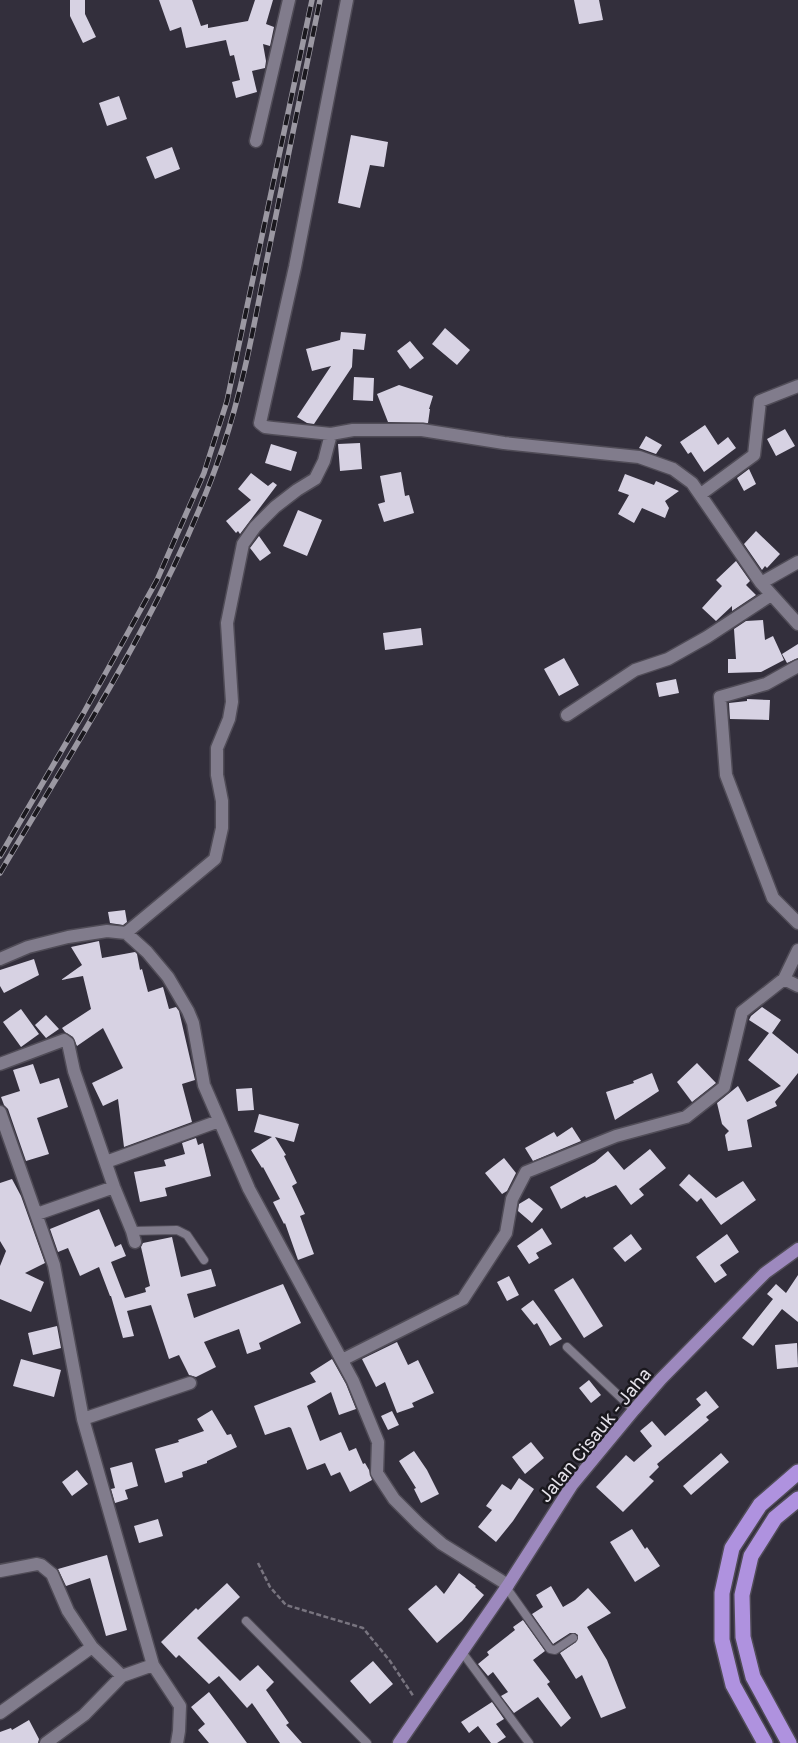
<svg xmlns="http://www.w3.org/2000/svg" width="798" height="1743" font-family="'Golos Text',sans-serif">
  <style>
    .building { fill: #d7d2e3 }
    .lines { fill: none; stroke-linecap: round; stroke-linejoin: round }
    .service-casing { stroke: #504c57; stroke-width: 10 }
    .minor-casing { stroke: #504c57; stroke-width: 15 }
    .primary-casing { stroke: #504c57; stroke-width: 15 }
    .motorway-casing { stroke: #504c57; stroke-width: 18 }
    .path { stroke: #78747f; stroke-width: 2.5; stroke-dasharray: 5 2.5; stroke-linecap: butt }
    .service { stroke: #817c8c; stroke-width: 8 }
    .minor { stroke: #817c8c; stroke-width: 12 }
    .primary { stroke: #9d89be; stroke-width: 12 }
    .motorway { stroke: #af92df; stroke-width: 15 }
    .rail-casing { stroke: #9b98a2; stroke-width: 5.5 }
    .rail { stroke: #1a181e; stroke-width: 4; stroke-dasharray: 11; stroke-linecap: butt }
    .labels { text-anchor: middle; stroke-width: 5; stroke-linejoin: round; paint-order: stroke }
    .street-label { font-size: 18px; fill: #e5e2ea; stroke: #1a181e }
  </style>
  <rect width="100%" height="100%" fill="#332f3c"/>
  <!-- building -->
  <path class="building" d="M70 0H85V14L96 37 83 43 70 16Z
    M159 0H192L201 26 208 24V28L248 21 255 0H273L266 24 274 27 270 46 263 44 266 61 265 68 252 71 257 92 236 98 232 82 240 80 234 55 230 56 226 40 186 48 181 27 170 31Z
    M574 0H599L603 20 579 24Z
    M119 96 127 119 107 126 99 103Z
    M351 135 388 142 384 167 370 165 360 208 338 203Z
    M172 147 180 169 155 179 146 157Z
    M445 328 470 350 457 365 432 344Z
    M341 332 366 334 364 350 353 349 352 367 314 424 307 423 297 417 331 366 312 371 306 349 340 340Z
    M410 341 424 358 410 369 397 351Z
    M354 377 374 378 373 401 353 400Z
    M399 385 433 396 429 409H430L428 423 388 422 377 394Z
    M705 425 718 445 728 437 736 448 704 472 691 452 688 454 680 442Z
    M785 429 795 446 776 456 767 439Z
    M646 436 662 445 656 454 639 448Z
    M360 443 362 469 340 471 338 444Z
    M271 444 297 452 291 471 265 463Z
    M749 469 756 484 744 491 737 478Z
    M401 472 405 496 409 495 414 513 384 522 378 504 385 502 380 476Z
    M251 473 268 486 273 482 277 485 240 534 238 531 236 533 226 521 251 500 238 489Z
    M625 474 654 485 656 481 679 491 665 501 669 508 665 518 642 508 634 523 618 514 629 495 618 491Z
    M298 510 322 520 307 556 283 546Z
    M756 531 780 554 767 568 765 566 762 570 744 544Z
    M259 536 271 553 260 561 250 548Z
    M736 561 750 581 746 585 756 595 732 611V606L716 621 702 608 722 586 716 580Z
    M763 620 765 640 773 636 784 660 761 672 728 673V659H736L734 629 746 621Z
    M421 628 423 645 385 650 383 633Z
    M798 644V658L787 663 782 654Z
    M564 658 579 685 559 696 544 669Z
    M676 679 679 693 659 697 656 683Z
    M747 699 770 700 769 720 730 719 729 703 747 701Z
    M125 910 127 922 123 925 110 923 108 912Z
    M99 941 102 958 135 952 137 954 140 970 142 969 148 992 163 987 169 1009 176 1007 179 1011 195 1080 182 1084 192 1122 124 1147 118 1099 103 1106 92 1083 123 1068 103 1028 77 1046 73 1037 65 1032 62 1028 91 1009 83 976 61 980 82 965 71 947Z
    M34 959 39 975 4 993 0 986V970Z
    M762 1007 781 1020 772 1033 798 1054V1073L775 1102 777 1106 747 1120 752 1147 728 1151 725 1135 729 1131 722 1124 717 1103 738 1086 747 1102 781 1086 748 1060 769 1033 749 1020 751 1016Z
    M21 1009 39 1034 21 1047 3 1022Z
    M46 1015 59 1029 46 1038 35 1025Z
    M697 1063 716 1083 692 1102 677 1082Z
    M33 1064 40 1084 59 1078 68 1107 37 1118 49 1154 26 1161 8 1109 4 1105 1 1097 20 1091 13 1070Z
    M652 1073 659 1091 615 1120 606 1092 634 1083 633 1081Z
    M252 1088 254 1110 238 1111 236 1089Z
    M259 1114 299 1124 294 1142 275 1137 286 1155 284 1156 297 1183 292 1186 305 1214 300 1216 314 1254 298 1260 285 1223 284 1224 273 1202 280 1199 263 1167 262 1168 251 1150 272 1137 254 1132Z
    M572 1127 581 1141 533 1161 525 1148 554 1132 557 1137Z
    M196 1138 198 1145 203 1143 211 1176 165 1188 167 1196 140 1202 134 1172 166 1166 164 1160 185 1154 182 1143Z
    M650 1149 666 1168 639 1189 644 1195 631 1205 616 1185 586 1198 585 1196 561 1209 550 1187 595 1162 608 1151 624 1170Z
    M504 1158 516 1173 507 1191 502 1194 485 1173Z
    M689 1174 716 1198 743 1181 756 1200 721 1225 701 1198 697 1202 679 1185Z
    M12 1179 21 1196 45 1263 25 1273 44 1282 31 1312 0 1299V1266L6 1251 0 1241V1183Z
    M529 1198 543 1209 532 1223 518 1211 519 1204Z
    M99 1209 115 1247 121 1244 126 1256 111 1262 125 1298 146 1292 145 1288 150 1286 141 1247 143 1243 172 1237 181 1277 211 1269 216 1286 187 1294 194 1318 283 1284 301 1323 259 1343 261 1349 247 1354 239 1329 204 1342 216 1367 196 1377 189 1375 179 1355 169 1359 151 1305 127 1311 134 1336 123 1338 111 1296H110L99 1267 80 1276 68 1248 58 1252 50 1229Z
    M542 1228 552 1244 536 1253 539 1258 529 1264 517 1246Z
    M631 1234 642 1249 625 1262 613 1248Z
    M727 1234 739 1252 720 1265 727 1275 715 1283 696 1257Z
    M798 1275V1322L782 1309 753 1346 742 1338 773 1299 767 1294 776 1284 786 1293Z
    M509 1276 519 1295 507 1301 497 1282Z
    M573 1278 603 1326 584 1338 554 1290Z
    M533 1300 562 1339 550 1346 537 1323 534 1325 521 1309Z
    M57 1326 61 1348 33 1355 28 1333Z
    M397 1342 408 1365 418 1360 434 1393 412 1403 414 1407 397 1413 385 1382 376 1387 362 1359Z
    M797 1343 798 1367 777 1369 775 1345Z
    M21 1359 61 1370 54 1397 13 1386Z
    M332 1359 346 1384 356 1409 339 1415 331 1392 307 1406 320 1441 341 1432 349 1451 356 1448 363 1464 365 1463 369 1470 372 1480 350 1492 340 1472 331 1476 325 1463 307 1470 291 1428 289 1427 265 1435 254 1406 316 1382 310 1373Z
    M589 1380 601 1395 591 1403 579 1388Z
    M706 1391 719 1407 706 1417 709 1420 657 1464 659 1467 649 1477 654 1481 623 1512 596 1487 626 1455 634 1462 652 1446 640 1431 652 1421 665 1436 701 1405 696 1399Z
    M212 1410 227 1435 231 1434 237 1447 207 1461V1463L182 1472 183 1477 165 1483 155 1449 179 1442 178 1440 204 1431 197 1419Z
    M392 1411 399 1425 388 1430 381 1416Z
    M531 1442 544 1458 525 1474 512 1457Z
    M414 1451 427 1470 439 1494 421 1503 414 1489 416 1488 399 1461Z
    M721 1453 729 1462 691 1495 683 1486Z
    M132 1462 138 1486 125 1490 128 1499 115 1503 111 1489 115 1488 110 1468Z
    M77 1470 88 1484 72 1496 62 1482Z
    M519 1478 534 1489 513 1521 496 1542 478 1527 492 1510 486 1506 502 1484 511 1490Z
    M158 1519 163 1536 139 1543 134 1526Z
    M632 1529 645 1549 647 1547 660 1566 635 1582 610 1542Z
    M107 1555 127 1630 106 1636 90 1578 66 1586 58 1569Z
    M459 1573 476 1586 475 1587 484 1595 462 1621 437 1643 408 1609 436 1585 444 1594Z
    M227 1583 240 1597 197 1638 240 1681 258 1665 274 1682 266 1690 289 1723 286 1725 302 1743H280L252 1703 247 1708 219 1676 209 1684 179 1655 176 1658 161 1642 196 1608 198 1610Z
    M551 1586 563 1607 575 1600 588 1588 611 1613 587 1627 607 1660 626 1708 601 1718 582 1675 576 1679 560 1653 576 1642 578 1635 575 1633H570L553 1644 532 1614 543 1607 536 1595Z
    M523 1620 545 1651 533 1660 550 1682 547 1684 571 1718 561 1727 538 1697 514 1713 501 1696 508 1692 493 1672 488 1676 478 1664 489 1655 487 1652 515 1630 513 1627Z
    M373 1661 393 1684 370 1704 350 1681Z
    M209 1692 231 1721 247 1743H209L198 1730 205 1724 191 1707Z
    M492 1702 504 1719 496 1724 506 1737 497 1743H491L478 1726 469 1733 461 1722Z
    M29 1720 39 1739 38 1743H0V1732L11 1728 12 1730Z"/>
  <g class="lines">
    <!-- service casing -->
    <g class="service-casing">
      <path id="service" d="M132 1231 177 1230 187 1235 204 1260
        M567 1347 634 1410
        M506 1587 550 1649 555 1650 573 1638
        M246 1621 367 1743
        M462 1652 529 1743"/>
    </g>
    <!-- minor casing -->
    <g class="minor-casing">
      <path id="minor" d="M256 141 289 0
        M331 434 273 428 265 427 260 423 295 267 347 0
        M701 494 754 455 760 401 798 386
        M761 583 798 562
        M798 666 766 684 720 697 726 775 773 898 798 923
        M567 715 635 670 668 659 707 637 771 595
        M126 933 215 859 222 828V801L217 775V748L229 719 232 702 227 623 243 544 255 527 275 507 297 490 315 479 324 461 331 434 353 430H422L504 443 639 457 673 469 692 483 761 583 798 624
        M0 959 28 947 68 937 107 931 126 933 147 952 168 977 188 1011 193 1023 204 1085 249 1189 353 1381 378 1442 377 1473 394 1499 419 1524 442 1544 508 1585
        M784 979 798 986
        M0 1064 64 1040 68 1043 74 1071 114 1187 132 1231 135 1242
        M0 1112 54 1265 83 1419 153 1665 180 1706 179 1731 177 1743
        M106 1162 219 1121
        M37 1214 114 1187
        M342 1360 463 1299 506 1233 512 1199 526 1172 616 1136 686 1117 724 1087 742 1012 784 979 798 950
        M83 1419 190 1383
        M0 1571 37 1564 41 1565 52 1574 68 1611 92 1647 122 1676
        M0 1713 92 1647
        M46 1743 84 1715 122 1676 153 1665"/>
    </g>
    <!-- primary casing -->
    <g class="primary-casing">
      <path id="primary" d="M399 1743 508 1585 572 1485 634 1410 661 1379 765 1273 798 1249"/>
    </g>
    <!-- motorway casing -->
    <g class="motorway-casing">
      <path id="motorway" d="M765 1743 733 1685 722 1640V1593L732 1548 760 1505 798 1472
        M789 1743 753 1677 743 1637 742 1595 751 1556 775 1518 798 1499"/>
    </g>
    <!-- path -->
    <path class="path" d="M258 1563 270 1587 286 1605 363 1628 390 1661 414 1697"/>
    <!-- service -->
    <use href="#service" class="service"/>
    <!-- minor -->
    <use href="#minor" class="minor"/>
    <!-- primary -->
    <use href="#primary" class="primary"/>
    <!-- motorway -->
    <use href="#motorway" class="motorway"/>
    <!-- rail casing -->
    <g class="rail-casing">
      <path id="rail" d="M0 856 83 714 157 580 204 473 227 401 312 0
        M0 873C80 737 172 597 223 447 243 388 254 325 266 264 284 176 302 88 320 0"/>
    </g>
    <!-- rail -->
    <use href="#rail" class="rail"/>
  </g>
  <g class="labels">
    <!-- street labels -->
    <g class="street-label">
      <text transform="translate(595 1435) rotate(-51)" y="6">Jalan Cisauk - Jaha</text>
    </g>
  </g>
</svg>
